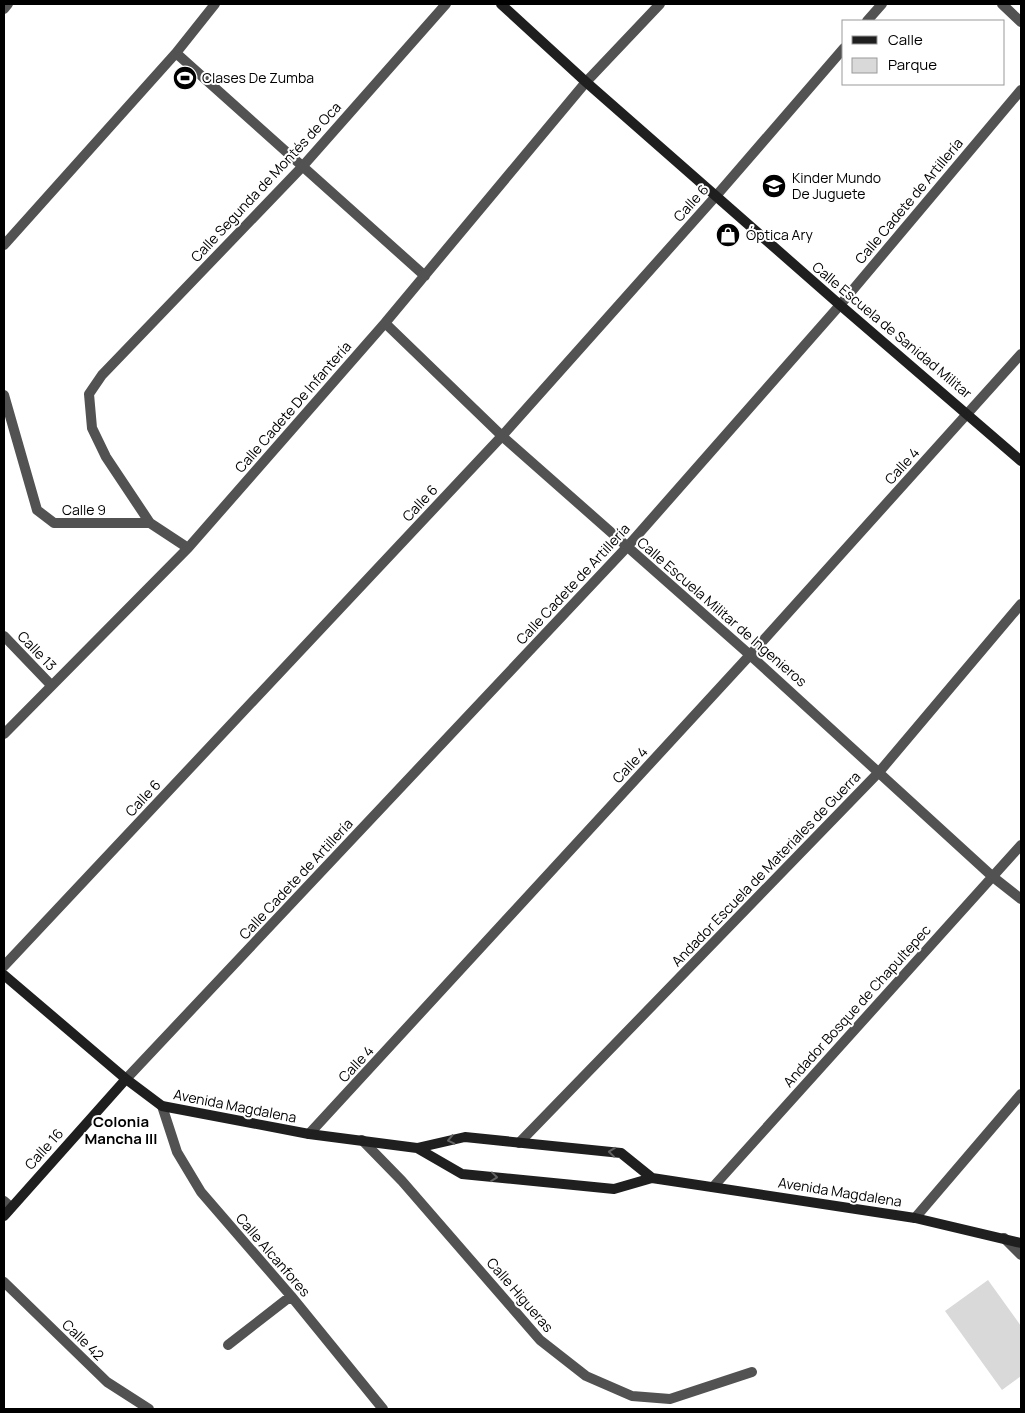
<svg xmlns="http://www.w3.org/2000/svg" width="1025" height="1413" font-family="Manrope,sans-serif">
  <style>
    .green { fill: #d9d9d9 }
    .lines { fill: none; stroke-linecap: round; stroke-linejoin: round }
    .street { stroke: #525252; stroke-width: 10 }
    .secondary { stroke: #1f1f1f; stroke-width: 10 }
    .oneway { stroke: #626262 }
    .labels { text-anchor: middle; stroke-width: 4; stroke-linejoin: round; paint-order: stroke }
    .poi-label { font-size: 14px; fill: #000; stroke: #fff; text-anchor: start }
    .street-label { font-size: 14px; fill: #000; stroke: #fff }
    .neighbourhood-label { font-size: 15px; font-weight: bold; fill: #000; stroke: #fff }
  </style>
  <rect width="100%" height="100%" fill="#fff"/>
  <!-- green -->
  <path class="green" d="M988 1280 1021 1326V1376L1002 1390 945 1311Z"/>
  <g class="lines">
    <!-- street -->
    <path class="street" d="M1002 4 1021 22
      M4 9 8 4
      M867 21 882 4
      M176 53 425 276
      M4 245 176 53 215 4
      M385 323 502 436 750 655 993 877 1021 899
      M4 395 37 510 54 523H150L188 548
      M150 523 106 457 92 428 89 394 102 375 302 167 446 4
      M4 636 51 685
      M4 734 188 548 385 323 586 82 660 4
      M4 966 502 436 716 196 844 48
      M126 1079 627 547 840 305 1021 90
      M162 1106 177 1152 201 1192 291 1296 383 1409
      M309 1134 750 655 1021 354
      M362 1140 402 1181 540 1340 586 1376 632 1396 670 1399 752 1372
      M519 1143 880 771 1021 604
      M713 1187 1021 845
      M4 1201 11 1207
      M915 1218 1021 1094
      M1004 1238 1021 1255
      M4 1282 107 1382 149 1409
      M228 1345 291 1296"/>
    <!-- secondary -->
    <path class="secondary" d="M501 4 586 82 840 305 1021 461
      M4 975 126 1079 162 1106 309 1134 417 1148 465 1137 621 1153 652 1178
      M417 1148 462 1174 614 1189 652 1178 915 1218 1021 1243
      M4 1216 126 1079"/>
  </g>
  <!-- one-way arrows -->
  <defs><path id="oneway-chevron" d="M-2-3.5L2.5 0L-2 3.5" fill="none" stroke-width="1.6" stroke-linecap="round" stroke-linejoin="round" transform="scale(1.25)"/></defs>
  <g class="oneway">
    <use href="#oneway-chevron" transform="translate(451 1140) rotate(167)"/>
    <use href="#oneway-chevron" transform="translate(612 1152) rotate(-174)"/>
    <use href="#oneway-chevron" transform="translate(494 1177) rotate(6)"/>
  </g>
  <!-- icons -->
  <defs>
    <g id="stadium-disc" transform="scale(1.25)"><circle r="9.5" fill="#000" stroke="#fff"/><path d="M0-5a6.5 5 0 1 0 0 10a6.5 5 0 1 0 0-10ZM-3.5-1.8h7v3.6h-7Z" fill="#fff"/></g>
    <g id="school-disc" transform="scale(1.25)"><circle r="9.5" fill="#000" stroke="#fff"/><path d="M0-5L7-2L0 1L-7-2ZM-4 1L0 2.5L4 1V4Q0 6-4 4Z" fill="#fff"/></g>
    <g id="shop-disc" transform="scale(1.25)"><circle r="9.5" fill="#000" stroke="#fff"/><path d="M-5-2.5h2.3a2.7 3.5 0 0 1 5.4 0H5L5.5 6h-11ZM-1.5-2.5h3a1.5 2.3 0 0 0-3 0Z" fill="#fff"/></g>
  </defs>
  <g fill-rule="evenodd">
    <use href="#stadium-disc" x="185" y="78"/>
    <use href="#school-disc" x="774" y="186"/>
    <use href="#shop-disc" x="728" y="235"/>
  </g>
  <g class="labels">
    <!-- poi labels -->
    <g class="poi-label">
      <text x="202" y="83">Clases De Zumba</text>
      <text x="792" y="183">Kinder Mundo<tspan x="792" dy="16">De Juguete</tspan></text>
      <text x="746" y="240">Óptica Ary</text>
    </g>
    <!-- street labels -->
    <g class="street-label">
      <text transform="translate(266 182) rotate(-47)" y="5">Calle Segunda de Montés de Oca</text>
      <text transform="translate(909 201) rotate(-50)" y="5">Calle Cadete de Artillería</text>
      <text transform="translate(691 203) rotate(-48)" y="5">Calle 6</text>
      <text transform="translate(892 330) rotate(40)" y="5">Calle Escuela de Sanidad Militar</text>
      <text transform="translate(293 407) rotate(-49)" y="5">Calle Cadete De Infantería</text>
      <text transform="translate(902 466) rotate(-48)" y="5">Calle 4</text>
      <text transform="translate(420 503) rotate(-47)" y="5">Calle 6</text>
      <text x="84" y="515">Calle 9</text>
      <text transform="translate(573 584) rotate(-47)" y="5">Calle Cadete de Artillería</text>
      <text transform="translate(722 612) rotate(41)" y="5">Calle Escuela Militar de Ingenieros</text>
      <text transform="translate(37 651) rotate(46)" y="5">Calle 13</text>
      <text transform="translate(630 765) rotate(-47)" y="5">Calle 4</text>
      <text transform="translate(143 798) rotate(-47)" y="5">Calle 6</text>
      <text transform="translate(766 869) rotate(-46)" y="5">Andador Escuela de Materiales de Guerra</text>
      <text transform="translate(296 879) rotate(-47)" y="5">Calle Cadete de Artillería</text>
      <text transform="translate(857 1006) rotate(-48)" y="5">Andador Bosque de Chapultepec</text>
      <text transform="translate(356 1064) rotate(-47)" y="5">Calle 4</text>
      <text transform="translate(235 1106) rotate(11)" y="5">Avenida Magdalena</text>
      <text transform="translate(44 1149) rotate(-48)" y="5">Calle 16</text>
      <text transform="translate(840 1192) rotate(9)" y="5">Avenida Magdalena</text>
      <text transform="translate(273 1255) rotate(49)" y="5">Calle Alcanfores</text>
      <text transform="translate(520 1295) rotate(49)" y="5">Calle Higueras</text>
      <text transform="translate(83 1340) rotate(44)" y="5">Calle 42</text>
    </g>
    <!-- neighbourhood labels -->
    <g class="neighbourhood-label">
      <text x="121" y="1127">Colonia<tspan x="121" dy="17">Mancha III</tspan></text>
    </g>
  </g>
  <!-- border -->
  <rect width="1025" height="1413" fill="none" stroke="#000000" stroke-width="10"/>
  <!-- legend -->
  <rect x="842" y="20" width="162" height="65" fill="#ffffff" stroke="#999999"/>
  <rect x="852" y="36" width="25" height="8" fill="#1f1f1f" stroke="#999999"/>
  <text x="888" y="45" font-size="15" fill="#000000">Calle</text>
  <rect x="852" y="58" width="25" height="15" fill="#d9d9d9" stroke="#999999"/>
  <text x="888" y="70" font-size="15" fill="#000000">Parque</text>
</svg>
